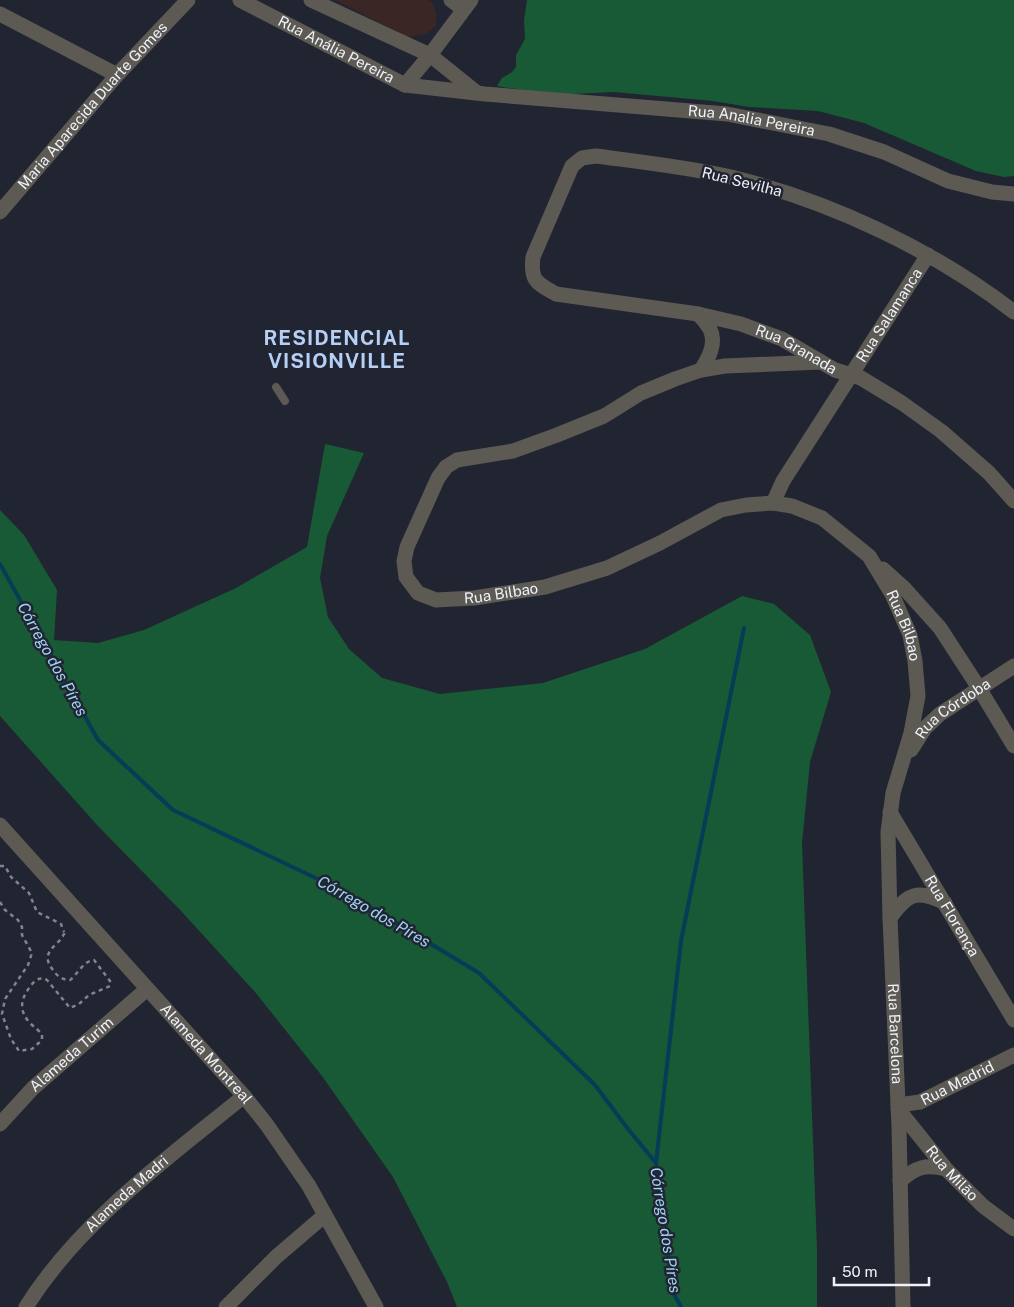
<svg xmlns="http://www.w3.org/2000/svg" width="1014" height="1307" font-family="'Public Sans',sans-serif">
  <style>
    .education { fill: #3a2725 }
    .forest { fill: #185a35 }
    .lines { fill: none; stroke-linecap: round; stroke-linejoin: round }
    .stream { stroke: #053c57; stroke-width: 4 }
    .path { stroke: #81848e; stroke-width: 2.5; stroke-dasharray: 4 4; stroke-linecap: butt }
    .lane { stroke: #5d5953; stroke-width: 8 }
    .street { stroke: #5d5953; stroke-width: 15 }
    .labels { text-anchor: middle; stroke-width: 5; stroke-linejoin: round; paint-order: stroke }
    .street-label { font-size: 15px; fill: #f0f2fb; stroke: #212531 }
    .water-label { font-size: 16px; font-style: italic; fill: #9ed2f4; stroke: #212531 }
    .district-label { font-size: 20px; font-weight: bold; letter-spacing: 1px; fill: #b5cff5; stroke: #212531 }
  </style>
  <rect width="100%" height="100%" fill="#212531"/>
  <!-- education -->
  <path class="education" d="M335 0H427L432 3 436 12V26L425 34 408 37Z"/>
  <!-- forest -->
  <path class="forest" d="M527 0H1014V176L1004 177 976 171 864 123 818 111 749 107 713 101 614 92 552 95 497 86 502 78 512 72 516 67V55L525 39 524 20Z
    M325 444 364 453 327 536 320 578 328 617 349 649 382 678 440 694 543 683 645 649 742 596 774 604 810 635 831 692 810 762 802 843 817 1249V1307H457L447 1282 393 1177 322 1076 255 992 182 912 97 825 0 716V510L24 535 57 590 54 640 98 643 144 630 236 588 307 547Z"/>
  <g class="lines">
    <!-- stream -->
    <path class="stream" d="M0 564 98 740 173 810 345 892 479 973 595 1085 628 1129 656 1163 673 1292 681 1307
      M656 1163 681 941 744 628"/>
    <!-- path -->
    <path class="path" d="M0 866H5L11 877 29 893 37 912 61 924 64 932
      M0 902 5 910 18 920 22 927V935L32 953 28 965 5 999 2 1014 11 1039 19 1051 32 1049 42 1040V1035C39 1030 35 1028 31 1024 17 1010 21 997 33 983 37 979 41 977 47 980L70 1008 79 1004 89 995 110 986V981L94 960C83 961 78 974 70 980 62 980 57 976 53 970 38 951 59 947 65 932"/>
    <!-- lane -->
    <path class="lane" d="M276 387 285 401"/>
    <!-- street -->
    <g class="street">
      <path id="s1" d="M240 0 405 85 485 94 727 114 829 134 884 152 948 181 992 192 1014 194"/>
      <path d="M311 0 430 55 476 92"/>
      <path d="M451 0 463 9"/>
      <path d="M0 14 117 75"/>
      <path d="M405 85 430 55 471 0"/>
      <path id="s2" d="M0 212 117 75 188 0"/>
      <path id="s3" d="M1014 312C934 250 830 201 731 177 687 167 641 162 596 156L582 158 572 166 533 257C530 281 537 283 556 294L698 314 741 324 782 339 835 370 861 378 902 403 941 431 989 473 1014 501"/>
      <path d="M698 314C702 318 707 324 710 329 717 344 708 359 701 370"/>
      <path id="s4" d="M821 362 725 366 701 370 675 379 641 393 604 416 557 435 513 451 457 460 446 467 438 478 407 547 404 561 406 577 418 593 436 600 474 598 545 587 607 568 660 543 721 510 746 505 773 503 792 506 822 518 869 556 892 594 910 635 915 661 918 696 911 733 893 793 888 832 890 918 899 1127 903 1307"/>
      <path id="s5" d="M773 503 783 481 928 255"/>
      <path d="M883 569 904 588 940 628 979 688 1014 746"/>
      <path id="s6" d="M911 750 925 728 940 714 1014 666"/>
      <path id="s7" d="M890 812 1014 1020"/>
      <path id="s8" d="M0 825 244 1096 267 1125 309 1186 376 1307"/>
      <path d="M890 918C908 893 917 889 945 903"/>
      <path id="s9" d="M898 1105 920 1102 1014 1055"/>
      <path id="s10" d="M898 1109 946 1169 983 1206 1014 1229"/>
      <path id="s11" d="M0 1124 33 1088 147 989"/>
      <path d="M900 1181C916 1167 925 1164 946 1169"/>
      <path id="s12" d="M26 1307C80 1221 167 1159 244 1096"/>
      <path d="M226 1307 276 1257 325 1215"/>
    </g>
  </g>
  <g class="labels">
    <!-- street labels -->
    <g class="street-label">
      <text dy="5" stroke="none"><textPath href="#s1" startOffset="108">Rua Anália Pereira</textPath></text>
      <text dy="5" stroke="none"><textPath href="#s2" startOffset="141">Maria Aparecida Duarte Gomes</textPath></text>
      <text dy="5" stroke="none"><textPath href="#s1" startOffset="534">Rua Analia Pereira</textPath></text>
      <text transform="translate(742 182) rotate(14)" y="5">Rua Sevilha</text>
      <text dy="5" stroke="none"><textPath href="#s5" startOffset="221">Rua Salamanca</textPath></text>
      <text dy="5" stroke="none"><textPath href="#s3" startOffset="875">Rua Granada</textPath></text>
      <text dy="5" stroke="none"><textPath href="#s4" startOffset="620">Rua Bilbao</textPath></text>
      <text dy="5" stroke="none"><textPath href="#s4" startOffset="1100">Rua Bilbao</textPath></text>
      <text dy="5" stroke="none"><textPath href="#s6" startOffset="60">Rua Córdoba</textPath></text>
      <text dy="5" stroke="none"><textPath href="#s7" startOffset="121">Rua Florença</textPath></text>
      <text dy="5" stroke="none"><textPath href="#s4" startOffset="1514">Rua Barcelona</textPath></text>
      <text dy="5" stroke="none"><textPath href="#s8" startOffset="308">Alameda Montreal</textPath></text>
      <text dy="5" stroke="none"><textPath href="#s11" startOffset="100">Alameda Turim</textPath></text>
      <text dy="5" stroke="none"><textPath href="#s9" startOffset="64">Rua Madrid</textPath></text>
      <text dy="5" stroke="none"><textPath href="#s10" startOffset="84">Rua Milão</textPath></text>
      <text dy="5" stroke="none"><textPath href="#s12" startOffset="152">Alameda Madri</textPath></text>
    </g>
    <!-- water labels -->
    <g class="water-label">
      <text transform="translate(53 659) rotate(61)" y="6">Córrego dos Píres</text>
      <text transform="translate(374 911) rotate(30)" y="6">Córrego dos Píres</text>
      <text transform="translate(666 1230) rotate(81)" y="6">Córrego dos Píres</text>
    </g>
    <!-- district labels -->
    <g class="district-label">
      <text x="337" y="345">RESIDENCIAL<tspan x="337" dy="23">VISIONVILLE</tspan></text>
    </g>
  </g>
  <!-- scale -->
  <path d="M834 1277v8h95v-8" fill="none" stroke="#f0f2fb" stroke-width="2.5"/>
  <text x="842" y="1277" font-size="15" fill="#f0f2fb" stroke="#212531" stroke-width="4" paint-order="stroke">50 m</text>
</svg>
